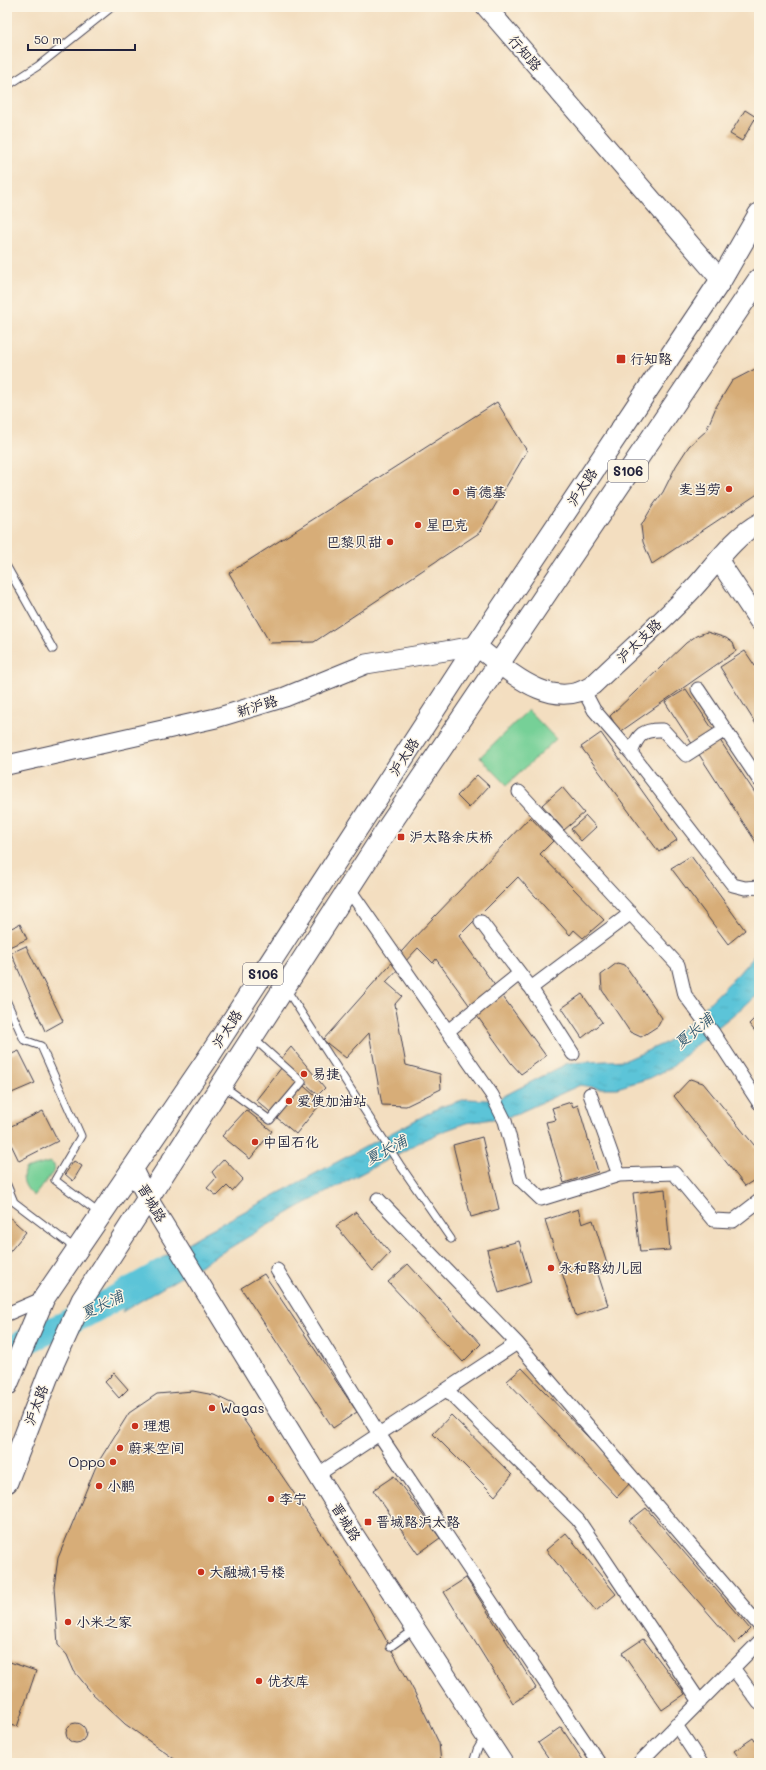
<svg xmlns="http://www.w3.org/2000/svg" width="766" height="1770" font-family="Mali,'LXGW WenKai TC',sans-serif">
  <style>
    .grass { fill: #76d097; stroke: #4c7969 }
    .water { fill: url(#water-ripples); stroke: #3f738a }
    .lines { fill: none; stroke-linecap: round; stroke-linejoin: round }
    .river { stroke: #5cc4d8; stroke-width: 26 }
    .building { fill: #d7ad78 }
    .lane-casing { stroke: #413e4f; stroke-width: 9 }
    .street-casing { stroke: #413e4f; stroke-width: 15 }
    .secondary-casing { stroke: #413e4f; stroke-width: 21 }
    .primary-casing { stroke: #413e4f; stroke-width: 23 }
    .lane { stroke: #fff; stroke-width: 7 }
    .street { stroke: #fff; stroke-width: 13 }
    .secondary { stroke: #fff; stroke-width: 19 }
    .primary { stroke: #fff; stroke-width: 21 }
    .poi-dot { fill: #c8321e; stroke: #fcf5e5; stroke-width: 1.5 }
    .labels { text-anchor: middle; stroke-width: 3; stroke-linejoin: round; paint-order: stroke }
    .shield { fill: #fcf5e5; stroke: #63616e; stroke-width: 1 }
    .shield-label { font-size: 13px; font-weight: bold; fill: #22223b }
    .street-label { font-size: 14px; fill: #22223b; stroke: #fcf5e5 }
    .poi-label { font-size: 14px; fill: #22223b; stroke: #fcf5e5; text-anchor: start }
    .water-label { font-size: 15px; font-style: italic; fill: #365b72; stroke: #fcf5e5 }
  </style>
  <defs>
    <pattern id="water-ripples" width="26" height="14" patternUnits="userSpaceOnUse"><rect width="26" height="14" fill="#5cc4d8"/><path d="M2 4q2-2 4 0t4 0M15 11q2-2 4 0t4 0" fill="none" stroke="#50a8ba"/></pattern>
  </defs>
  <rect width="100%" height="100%" fill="#fcf5e5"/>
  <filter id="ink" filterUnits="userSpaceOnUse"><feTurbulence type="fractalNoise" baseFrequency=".025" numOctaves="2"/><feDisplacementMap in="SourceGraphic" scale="8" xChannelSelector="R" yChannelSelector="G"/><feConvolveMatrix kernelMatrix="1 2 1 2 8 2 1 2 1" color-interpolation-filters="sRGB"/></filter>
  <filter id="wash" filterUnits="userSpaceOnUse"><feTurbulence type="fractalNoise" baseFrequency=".012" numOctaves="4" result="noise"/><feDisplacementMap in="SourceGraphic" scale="16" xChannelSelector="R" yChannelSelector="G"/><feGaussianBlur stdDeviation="0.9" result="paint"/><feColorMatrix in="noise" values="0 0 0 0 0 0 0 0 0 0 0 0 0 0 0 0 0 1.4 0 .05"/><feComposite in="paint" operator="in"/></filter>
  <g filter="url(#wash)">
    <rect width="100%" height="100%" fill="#f3dec0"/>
    <!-- grass -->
    <path class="grass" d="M528 710 556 739 507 785 480 757Z
      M50 1162 54 1165 55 1170 34 1196C26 1189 20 1180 25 1169Z"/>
    <!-- water -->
    <path class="water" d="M759 950V994L698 1043 672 1067 650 1078 617 1088H598L580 1085 512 1116 466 1123 444 1131 420 1142 295 1209 122 1312 149 1266 204 1233 440 1107 466 1099 487 1100 500 1098 568 1063 626 1060 665 1043 685 1027 739 973Z"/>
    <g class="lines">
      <!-- river -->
      <path class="river" d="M7 1350 85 1315 166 1270"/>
    </g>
    <g id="blocks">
      <!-- building -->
      <path class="building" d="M745 110 756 117 742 141 730 134Z
        M755 369H759V493L652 564 643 542 641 526 652 507 663 492 676 466 689 446 706 431 716 407 732 381Z
        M497 402 527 451 479 533 314 642 270 643 229 573Z
        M707 632 726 638 733 643 736 651 620 732 610 716 686 643 696 636Z
        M745 651 759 672V729L720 667Z
        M686 689 759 799V847L665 702Z
        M601 733 677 840 659 852 581 747Z
        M477 775 489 786 469 808 457 796Z
        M562 787 584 813 564 830 542 805Z
        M586 816 596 827 581 841 571 829Z
        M530 817 553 841 540 854 604 920 583 938 574 930 570 935 518 877 459 936 546 1056 521 1074 511 1063 436 959 433 963 418 948 386 982 402 996 395 1004 406 1065 440 1074 441 1089 406 1106 382 1105 369 1033 346 1058 323 1040 411 941Z
        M691 856 745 930 728 944 671 868Z
        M20 924 27 939 7 948V930Z
        M26 946 63 1021 45 1031 11 953Z
        M617 963 625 965 662 1018 658 1026 641 1037 630 1032 602 990 601 975Z
        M582 994 602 1022 582 1038 562 1008Z
        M759 1014V1036L749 1024Z
        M291 1047 325 1088 318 1095 280 1060Z
        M19 1051 35 1083 7 1095V1056Z
        M282 1067 322 1102 296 1134 256 1100Z
        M690 1079 703 1083 759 1151V1177L745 1186 674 1096Z
        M571 1102 573 1107 578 1105 598 1172 564 1183 546 1122 556 1120 552 1108Z
        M246 1110 272 1131 250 1159 222 1136Z
        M43 1111 58 1141 19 1161 7 1136V1128Z
        M482 1137 499 1209 471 1217 453 1145Z
        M224 1159 243 1179 232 1191 227 1186 217 1196 207 1188 216 1178 212 1172Z
        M74 1161 82 1166 73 1181 65 1174Z
        M665 1189 670 1250 640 1252 633 1193Z
        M578 1209 582 1224 593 1220 609 1270 598 1274 608 1305 576 1316 545 1220Z
        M356 1212 390 1253 373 1271 336 1226Z
        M7 1215 26 1232 7 1255Z
        M519 1241 531 1282 499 1293 487 1250Z
        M408 1264 481 1344 463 1362 388 1282Z
        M264 1274 357 1412 333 1428 241 1288Z
        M522 1368 631 1482 617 1497 507 1381Z
        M114 1373 128 1389 119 1398 105 1382Z
        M193 1391 214 1395 233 1404 330 1546 366 1603 414 1691 439 1743 441 1763H180L125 1724 91 1692 74 1671 67 1655 58 1645 54 1587 58 1558 97 1464 129 1413 157 1394Z
        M451 1415 512 1475 495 1496 433 1434Z
        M394 1476 440 1538 418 1554 373 1490Z
        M646 1508 750 1629 735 1644 629 1521Z
        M566 1533 616 1594 596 1611 546 1550Z
        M466 1578 536 1688 513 1703 444 1592Z
        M643 1639 685 1694 662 1710 622 1653Z
        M7 1661 36 1671 17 1727 7 1724Z
        M66 1733a10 10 0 1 1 20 0a10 10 0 1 1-20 0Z
        M561 1727 585 1763H552L538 1743Z
        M753 1738 759 1747V1763H743L734 1751Z"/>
    </g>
  </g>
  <g filter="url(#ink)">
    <use href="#blocks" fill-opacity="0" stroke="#413e4f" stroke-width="1"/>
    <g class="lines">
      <!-- lane casing -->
      <g class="lane-casing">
        <path id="lane" d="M7 86 38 66 112 7
          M7 567 53 649
          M286 989 400 1165 451 1239
          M7 1002 24 1040 41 1046 81 1136 55 1180 99 1213
          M222 1085 270 1120 302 1082 254 1039
          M7 1185 14 1202 76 1249
          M390 1647 415 1629
          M473 1763 477 1750 484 1738"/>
      </g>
      <!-- street casing -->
      <g class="street-casing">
        <path id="street" d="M698 689 759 780
          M584 691 594 710 631 753 733 885 745 888 759 887
          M631 753C638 734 643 729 663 730L686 755 725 730
          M519 792 678 965 685 995 714 1034 759 1103
          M348 888 492 1095 505 1121 521 1180 541 1199 619 1175 674 1173 713 1220 733 1221 759 1201
          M481 922 531 988 573 1054
          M448 1031 519 974 531 988 631 913
          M590 1094 619 1175
          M378 1199 517 1343
          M277 1270 379 1434 599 1763
          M7 1314 44 1298
          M447 1390 578 1520 700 1702
          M317 1475 517 1343 759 1625
          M733 1668 759 1703
          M676 1725 701 1763
          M639 1763 759 1642"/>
      </g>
      <!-- secondary casing -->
      <g class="secondary-casing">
        <path id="secondary" d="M486 7 721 280
          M719 561 759 621
          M7 765 216 718 285 697 366 664 476 646C509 671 551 713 593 685 626 653 661 623 692 590 712 569 734 536 759 523
          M132 1168 147 1197 353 1533 503 1763"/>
      </g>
      <!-- primary casing -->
      <g class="primary-casing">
        <path id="primary" d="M7 1385 44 1298 206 1061 476 646 721 280 759 214
          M7 1482 49 1373 82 1300 389 826 759 279"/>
      </g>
      <!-- lane -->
      <use href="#lane" class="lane"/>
      <!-- street -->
      <use href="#street" class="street"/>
      <!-- secondary -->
      <use href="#secondary" class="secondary"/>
      <!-- primary -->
      <use href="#primary" class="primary"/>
    </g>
  </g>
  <!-- markers -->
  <g class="poi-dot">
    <rect x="616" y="354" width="10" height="10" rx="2"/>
    <circle cx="729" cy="489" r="4"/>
    <circle cx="456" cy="492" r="4"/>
    <circle cx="418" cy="525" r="4"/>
    <circle cx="390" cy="542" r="4"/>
    <rect x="397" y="833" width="8" height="8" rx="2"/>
    <circle cx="304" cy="1074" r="4"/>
    <circle cx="289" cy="1101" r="4"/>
    <circle cx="255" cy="1142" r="4"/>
    <circle cx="551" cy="1268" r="4"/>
    <circle cx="212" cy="1408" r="4"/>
    <circle cx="135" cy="1426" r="4"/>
    <circle cx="120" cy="1448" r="4"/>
    <circle cx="113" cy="1462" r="4"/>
    <circle cx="99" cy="1486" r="4"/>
    <circle cx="271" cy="1499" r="4"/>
    <rect x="364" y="1518" width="8" height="8" rx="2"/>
    <circle cx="201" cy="1572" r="4"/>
    <circle cx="68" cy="1622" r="4"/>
    <circle cx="259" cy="1681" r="4"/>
  </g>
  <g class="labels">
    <!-- shield labels -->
    <g class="shield">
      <rect x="608" y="460" width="40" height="22" rx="3"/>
      <rect x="243" y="963" width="40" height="22" rx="3"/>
    </g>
    <g class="shield-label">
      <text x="628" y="476">S106</text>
      <text x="263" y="979">S106</text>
    </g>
    <!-- street labels -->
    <g class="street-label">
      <text transform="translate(525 53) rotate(49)" y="5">行知路</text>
      <text transform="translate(582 487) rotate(-56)" y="5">沪太路</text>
      <text transform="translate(639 641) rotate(-44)" y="5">沪太支路</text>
      <text transform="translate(257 706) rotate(-17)" y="5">新沪路</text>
      <text transform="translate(404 757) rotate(-57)" y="5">沪太路</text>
      <text transform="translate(227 1029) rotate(-57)" y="5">沪太路</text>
      <text transform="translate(152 1203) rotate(60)" y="5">晋城路</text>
      <text transform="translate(36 1405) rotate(-69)" y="5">沪太路</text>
      <text transform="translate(346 1522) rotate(58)" y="5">晋城路</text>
    </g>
    <!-- poi labels -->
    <g class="poi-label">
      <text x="630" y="364">行知路</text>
      <text x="721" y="494" text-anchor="end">麦当劳</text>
      <text x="464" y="497">肯德基</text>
      <text x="426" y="530">星巴克</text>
      <text x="382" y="547" text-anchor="end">巴黎贝甜</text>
      <text x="409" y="842">沪太路余庆桥</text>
      <text x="312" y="1079">易捷</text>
      <text x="297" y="1106">爱使加油站</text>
      <text x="263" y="1147">中国石化</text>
      <text x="559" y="1273">永和路幼儿园</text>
      <text x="220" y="1413">Wagas</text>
      <text x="143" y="1431">理想</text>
      <text x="128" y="1453">蔚来空间</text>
      <text x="105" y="1467" text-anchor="end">Oppo</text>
      <text x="107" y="1491">小鹏</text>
      <text x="279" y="1504">李宁</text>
      <text x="376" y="1527">晋城路沪太路</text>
      <text x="209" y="1577">大融城1号楼</text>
      <text x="76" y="1627">小米之家</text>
      <text x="267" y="1686">优衣库</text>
    </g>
    <!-- water labels -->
    <g class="water-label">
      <text transform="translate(694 1031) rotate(-40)" y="5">夏长浦</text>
      <text transform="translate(386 1150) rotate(-28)" y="5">夏长浦</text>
      <text transform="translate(102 1305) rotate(-26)" y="5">夏长浦</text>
    </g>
  </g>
  <!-- margin -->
  <rect width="766" height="1770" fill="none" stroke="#fcf5e5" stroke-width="24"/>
  <!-- scale -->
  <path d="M28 44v6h107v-6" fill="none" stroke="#22223b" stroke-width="2"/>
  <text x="34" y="44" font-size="12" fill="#22223b" stroke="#fcf5e5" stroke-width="3" paint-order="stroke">50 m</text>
</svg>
